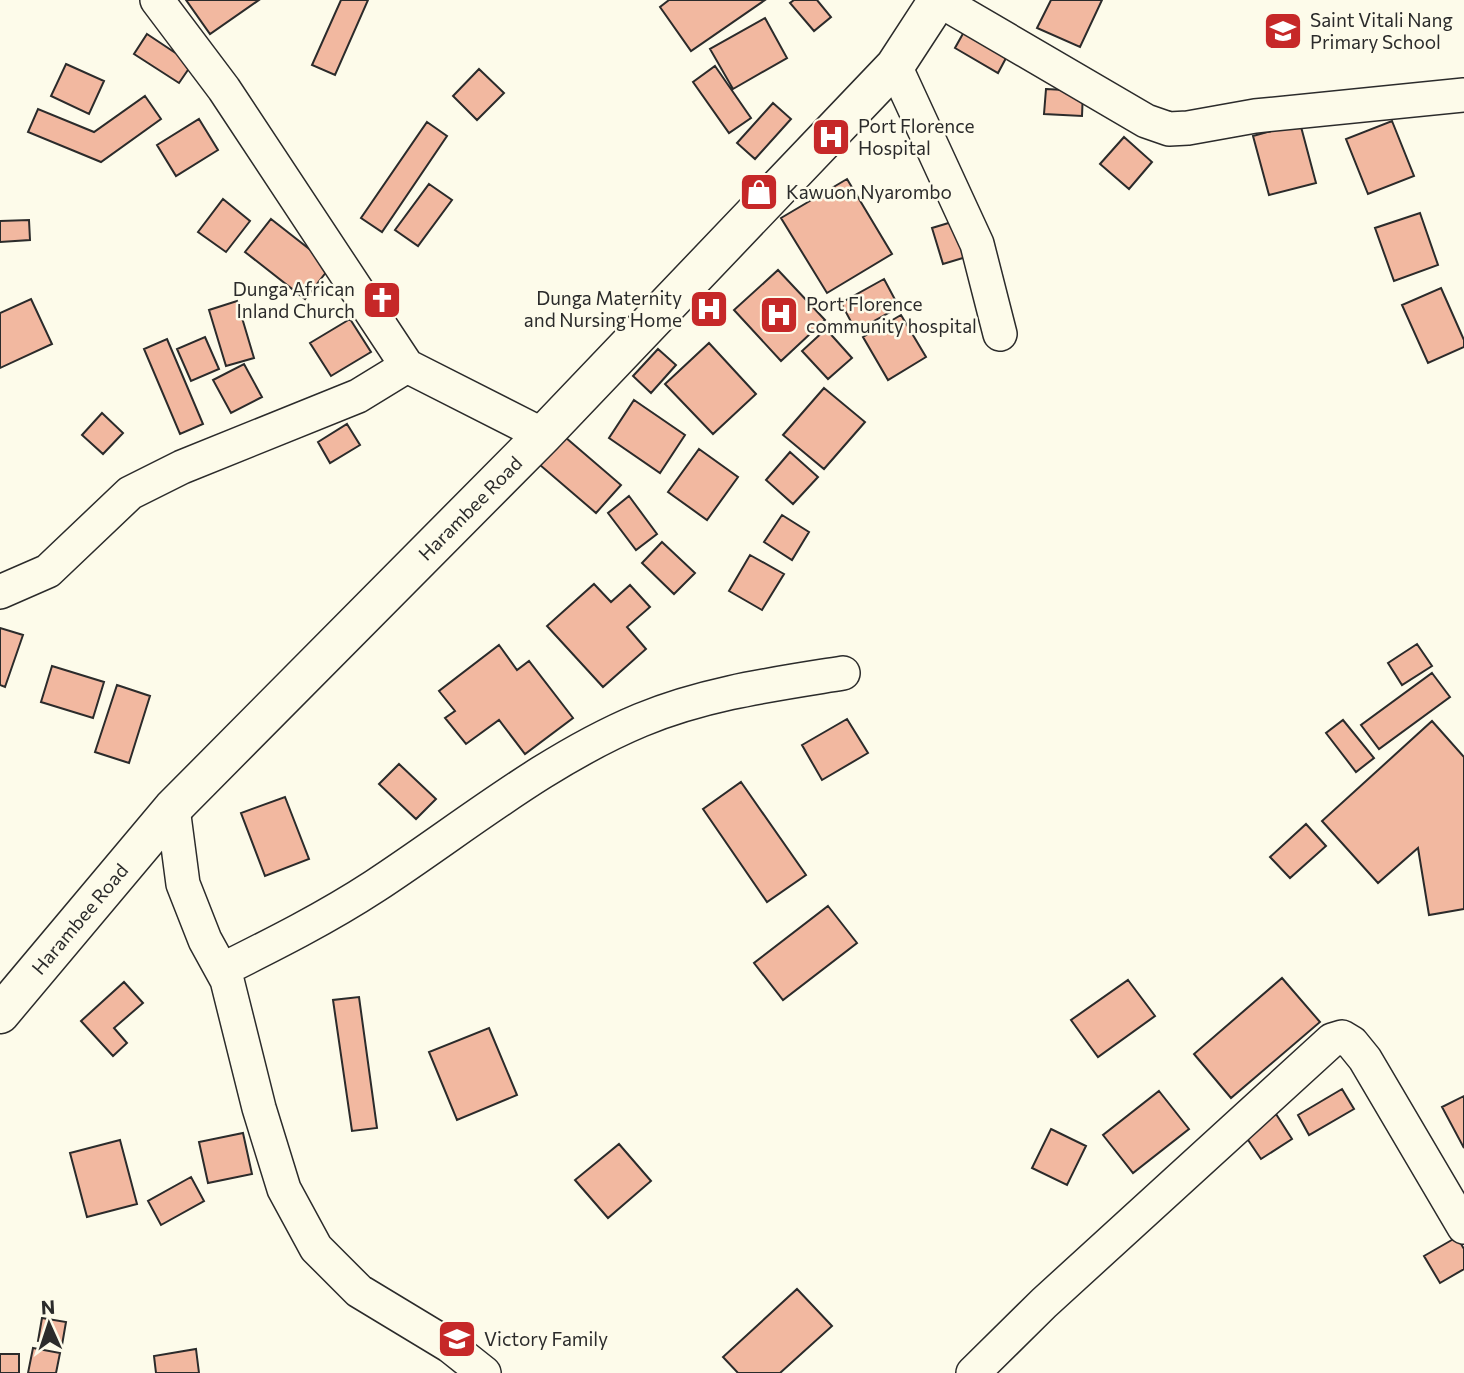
<svg xmlns="http://www.w3.org/2000/svg" width="1464" height="1373" font-family="Commissioner,sans-serif">
  <style>
    .building { fill: #f2b8a0; stroke: #2b2b2b; stroke-width: 2 }
    .lines { fill: none; stroke-linecap: round; stroke-linejoin: round }
    .minor-casing { stroke: #2b2b2b; stroke-width: 36 }
    .major-casing { stroke: #2b2b2b; stroke-width: 41 }
    .minor { stroke: #fdfbea; stroke-width: 33 }
    .major { stroke: #fdfbea; stroke-width: 38 }
    .labels { text-anchor: middle; stroke-width: 5; stroke-linejoin: round; paint-order: stroke }
    .poi-label { font-size: 19px; fill: #2b2b2b; stroke: #fdfbea; text-anchor: start }
    .street-label { font-size: 19px; fill: #2b2b2b; stroke: #fdfbea }
  </style>
  <rect width="100%" height="100%" fill="#fdfbea"/>
  <!-- building -->
  <path class="building" d="M186 0H259L210 34Z
    M341 0H368L335 75 312 65Z
    M669 0H765L691 51 660 7Z
    M794 0H817L831 17 814 31 790 3Z
    M1051 0H1102L1080 47 1037 28Z
    M765 18 787 58 733 89 710 49Z
    M970 21 1013 45 998 73 955 48Z
    M147 34 192 64 179 83 134 54Z
    M66 64 104 81 89 114 51 96Z
    M715 66 751 118 729 133 693 82Z
    M479 69 504 93 477 120 453 96Z
    M1046 89 1083 91 1082 116 1044 114Z
    M145 96 161 119 101 162 28 132 38 109 94 132Z
    M773 103 791 119 755 159 737 143Z
    M199 119 218 150 176 176 157 145Z
    M1392 121 1414 176 1368 194 1346 139Z
    M427 122 447 136 382 232 361 218Z
    M1300 123 1316 183 1269 195 1253 136Z
    M1124 137 1152 162 1129 189 1100 164Z
    M847 179 892 254 827 293 781 218Z
    M429 184 452 200 418 246 395 230Z
    M223 199 250 221 226 252 198 232Z
    M1420 213 1438 265 1394 281 1375 228Z
    M965 218 976 254 943 264 932 228Z
    M271 219 331 266 305 299 245 252Z
    M29 220 30 240 0 242V221Z
    M778 270 825 320 781 361 734 310Z
    M884 279 899 307 856 331 841 303Z
    M1441 288 1464 340V347L1428 363 1402 305Z
    M31 299 52 344 0 368V313Z
    M237 301 254 358 226 366 209 310Z
    M901 315 926 357 888 380 863 337Z
    M350 319 371 352 331 376 310 343Z
    M826 329 852 358 828 379 802 351Z
    M205 337 219 369 191 381 177 349Z
    M167 339 203 424 180 434 144 349Z
    M709 343 756 394 713 434 665 384Z
    M658 349 676 365 651 393 633 376Z
    M244 364 262 397 231 413 213 380Z
    M824 388 865 422 824 469 783 435Z
    M634 400 685 435 660 473 609 438Z
    M102 413 123 433 103 454 82 435Z
    M347 424 360 445 330 463 318 442Z
    M565 437 621 485 596 513 540 465Z
    M699 449 738 477 707 520 668 492Z
    M790 452 818 477 793 504 766 480Z
    M629 496 657 534 636 550 608 513Z
    M782 515 809 532 792 560 764 542Z
    M662 542 695 573 674 594 642 563Z
    M750 555 784 574 762 610 729 591Z
    M594 584 611 602 630 585 650 607 627 627 646 649 603 687 547 626Z
    M0 628 23 635 5 687 0 685Z
    M1417 644 1432 666 1402 685 1388 663Z
    M499 645 517 670 529 661 573 718 525 754 499 720 466 744 445 718 455 711 439 691Z
    M52 666 104 682 93 718 41 702Z
    M1432 673 1450 697 1379 749 1361 725Z
    M117 685 150 696 129 763 95 752Z
    M847 719 868 753 822 780 802 745Z
    M1343 720 1374 758 1356 772 1326 733Z
    M1432 721 1464 757V909L1429 915 1418 848 1378 883 1322 821Z
    M399 764 436 799 416 819 379 784Z
    M741 782 806 875 767 902 703 809Z
    M285 797 309 859 265 876 241 813Z
    M1306 824 1326 846 1290 878 1270 857Z
    M828 906 857 943 783 1000 754 963Z
    M1282 978 1320 1022 1231 1098 1194 1054Z
    M1128 980 1155 1016 1098 1057 1071 1020Z
    M124 982 143 1003 114 1028 127 1043 113 1056 81 1021Z
    M359 997 377 1128 352 1131 333 1000Z
    M489 1028 517 1095 457 1120 429 1052Z
    M1342 1089 1354 1109 1309 1135 1298 1115Z
    M1159 1091 1189 1129 1133 1173 1103 1135Z
    M1464 1096V1148L1442 1107Z
    M1276 1114 1292 1139 1261 1159 1244 1134Z
    M1051 1129 1086 1146 1067 1185 1032 1168Z
    M243 1133 252 1174 208 1183 199 1142Z
    M120 1140 137 1204 87 1217 70 1153Z
    M619 1144 651 1181 608 1218 575 1180Z
    M191 1177 204 1201 161 1225 148 1201Z
    M1457 1237 1464 1249V1269L1440 1283 1424 1256Z
    M797 1289 832 1326 780 1373H738L723 1357Z
    M42 1318 66 1322 62 1345 38 1341Z
    M33 1348 60 1353 56 1373H28Z
    M196 1349 199 1373H156L154 1356Z
    M0 1354H19V1373H0Z"/>
  <g class="lines">
    <!-- minor casing -->
    <g class="minor-casing">
      <path id="minor" d="M157 0 224 89 407 366 543 435
        M939 0 1146 121 1169 129 1188 128 1255 116 1464 95
        M895 66 977 244 1000 334
        M0 592 48 571 130 493 182 467 358 396 407 366
        M173 808 183 884 205 940 227 980 259 1108 284 1189 316 1248 359 1291 450 1346 484 1373
        M222 970C274 944 326 918 375 886 462 829 545 760 641 720 706 693 775 684 843 673
        M973 1373 1044 1303 1332 1040 1342 1037 1352 1043 1365 1059 1464 1227"/>
    </g>
    <!-- major casing -->
    <g class="major-casing">
      <g id="major">
        <path id="s1" d="M0 1014 173 808 543 435 895 66 938 0"/>
      </g>
    </g>
    <!-- minor -->
    <use href="#minor" class="minor"/>
    <!-- major -->
    <use href="#major" class="major"/>
  </g>
  <!-- icons -->
  <defs>
    <g id="school-square" transform="scale(2.0125)"><rect x="-9" y="-9" width="18" height="18" rx="4" fill="#c62828" stroke="#fdfbea"/><path d="M0-5L7-2L0 1L-7-2ZM-4 1L0 2.5L4 1V4Q0 6-4 4Z" fill="#fff"/></g>
    <g id="hospital-square" transform="scale(2.0125)"><rect x="-9" y="-9" width="18" height="18" rx="4" fill="#c62828" stroke="#fdfbea"/><path d="M-5-5h3v3.5h4V-5h3V5h-3V1.5h-4V5h-3Z" fill="#fff"/></g>
    <g id="shop-square" transform="scale(2.0125)"><rect x="-9" y="-9" width="18" height="18" rx="4" fill="#c62828" stroke="#fdfbea"/><path d="M-5-2.5h2.3a2.7 3.5 0 0 1 5.4 0H5L5.5 6h-11ZM-1.5-2.5h3a1.5 2.3 0 0 0-3 0Z" fill="#fff"/></g>
    <g id="church-square" transform="scale(2.0125)"><rect x="-9" y="-9" width="18" height="18" rx="4" fill="#c62828" stroke="#fdfbea"/><path d="M-1.2-6h2.4v3.5h3.3v2.4h-3.3V6h-2.4V-.1h-3.3v-2.4h3.3Z" fill="#fff"/></g>
  </defs>
  <g fill-rule="evenodd">
    <use href="#school-square" x="1283" y="31"/>
    <use href="#hospital-square" x="831" y="137"/>
    <use href="#shop-square" x="759" y="192"/>
    <use href="#church-square" x="382" y="300"/>
    <use href="#hospital-square" x="709" y="309"/>
    <use href="#hospital-square" x="779" y="315"/>
    <use href="#school-square" x="457" y="1339"/>
  </g>
  <g class="labels">
    <!-- poi labels -->
    <g class="poi-label">
      <text x="1310" y="27">Saint Vitali Nang<tspan x="1310" dy="22">Primary School</tspan></text>
      <text x="858" y="133">Port Florence<tspan x="858" dy="22">Hospital</tspan></text>
      <text x="786" y="199">Kawuon Nyarombo</text>
      <text x="355" y="296" text-anchor="end">Dunga African<tspan x="355" dy="22">Inland Church</tspan></text>
      <text x="682" y="305" text-anchor="end">Dunga Maternity<tspan x="682" dy="22">and Nursing Home</tspan></text>
      <text x="806" y="311">Port Florence<tspan x="806" dy="22">community hospital</tspan></text>
      <text x="484" y="1346">Victory Family</text>
    </g>
    <!-- street labels -->
    <g class="street-label">
      <text dy="7" stroke="none"><textPath href="#s1" startOffset="691">Harambee Road</textPath></text>
      <text dy="7" stroke="none"><textPath href="#s1" startOffset="124">Harambee Road</textPath></text>
    </g>
  </g>
  <!-- north arrow -->
  <g transform="translate(49 1324) rotate(357)" stroke="#fdfbea" stroke-width="5" paint-order="stroke">
  <path d="M0-5L12 26L0 18L-12 26Z" fill="#2b2b2b"/>
  <text y="-10" font-size="19" font-weight="bold" text-anchor="middle" fill="#2b2b2b">N</text>
  </g>
</svg>
